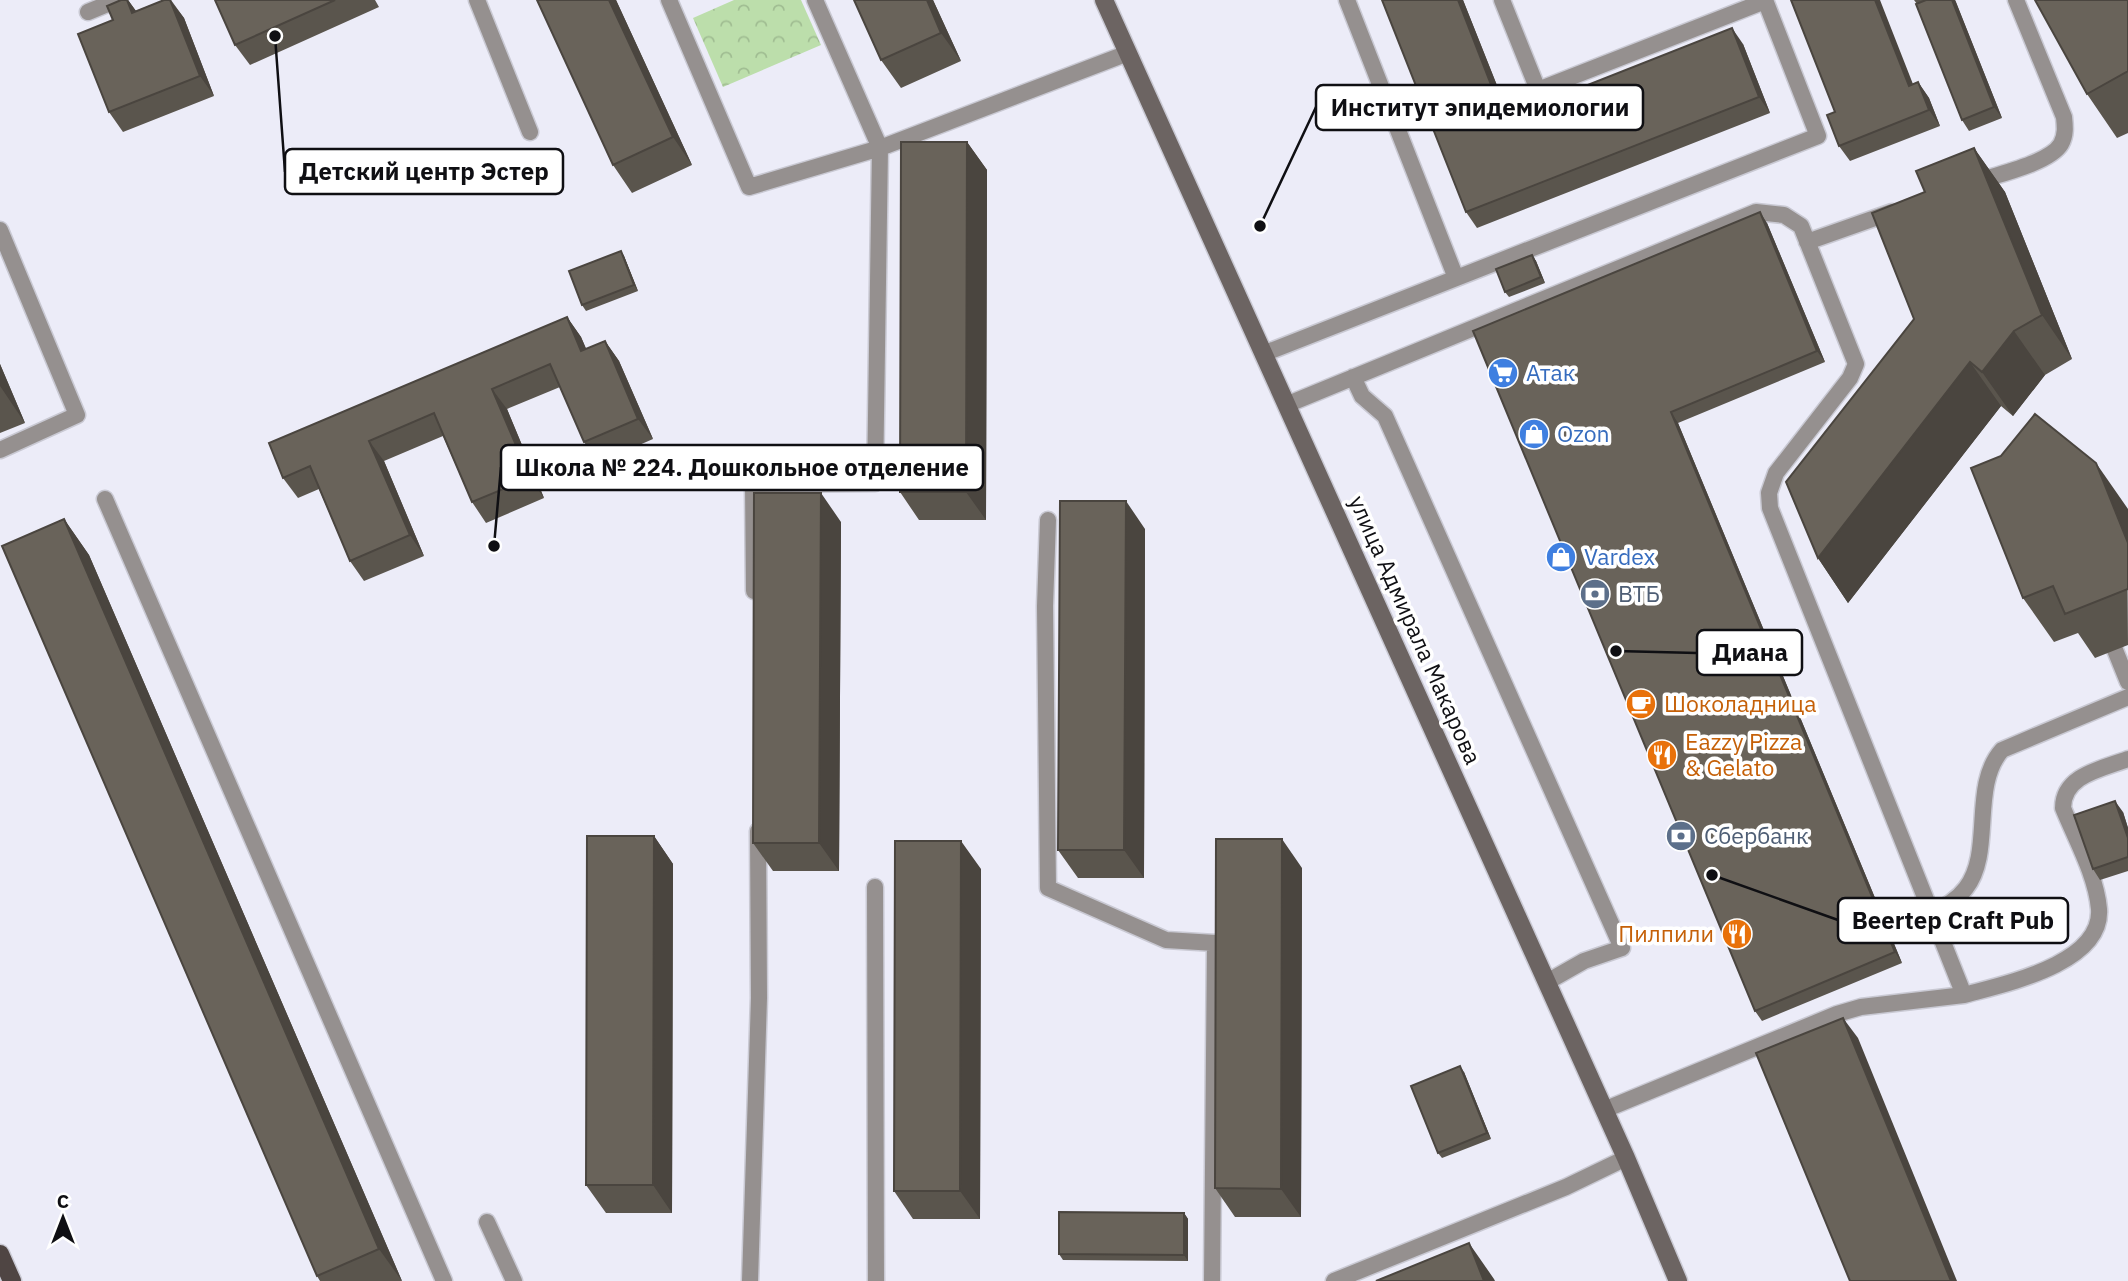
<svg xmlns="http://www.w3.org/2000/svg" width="2128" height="1281" font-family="'IBM Plex Sans',sans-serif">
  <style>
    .park { fill: url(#park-crowns) }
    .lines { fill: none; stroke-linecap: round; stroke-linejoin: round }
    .lane-casing { stroke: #c9c9d3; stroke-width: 19 }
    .secondary-casing { stroke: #c9c9d3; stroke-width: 21 }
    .primary-casing { stroke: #c9c9d3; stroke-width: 21 }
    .lane { stroke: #95908f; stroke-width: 16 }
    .secondary { stroke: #6c6462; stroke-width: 18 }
    .primary { stroke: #4f4543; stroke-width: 18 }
    .wall { fill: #5a554d }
    .shaded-wall { fill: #4a453f }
    .building { fill: #69635a; stroke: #4a453f; stroke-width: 2 }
    .labels { text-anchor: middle; stroke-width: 7; stroke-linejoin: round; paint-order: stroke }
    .shop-label { font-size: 23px; fill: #366cbe; stroke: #fff; text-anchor: start }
    .service-label { font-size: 23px; fill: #4e5e75; stroke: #fff; text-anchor: start }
    .street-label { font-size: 23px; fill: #0f0f13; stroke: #fff }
    .food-label { font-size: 23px; fill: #c56008; stroke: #fff; text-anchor: start }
    .leader { fill: none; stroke: #0f0f13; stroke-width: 2.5 }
    .callout-dot { fill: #0f0f13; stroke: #fff; stroke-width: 2.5 }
    .callout { fill: #fff; stroke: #0f0f13; stroke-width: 2.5 }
    .callout-label { font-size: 24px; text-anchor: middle; font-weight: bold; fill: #0f0f13 }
  </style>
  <defs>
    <pattern id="park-crowns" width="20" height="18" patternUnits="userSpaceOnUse" patternTransform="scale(1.75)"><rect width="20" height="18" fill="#bcdeab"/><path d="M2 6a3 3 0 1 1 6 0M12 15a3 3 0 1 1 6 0" fill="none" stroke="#a0bd92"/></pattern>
  </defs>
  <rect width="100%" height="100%" fill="#ececf8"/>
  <!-- park -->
  <path class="park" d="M734 0H801L821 45 723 87 693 18Z"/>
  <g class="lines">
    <!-- lane casing -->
    <g class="lane-casing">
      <path id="lane" d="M477 0 530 132
        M669 0 749 187 880 148 815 0
        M1347 0 1456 278
        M1502 0 1538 90 1765 1
        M88 12 117 0
        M1975 182C1996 175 2050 163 2061 144 2066 135 2065 126 2064 117L2016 0
        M0 230 77 415 0 450
        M1807 242 1892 212
        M1263 354 1818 136 1765 0
        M1353 377 1362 396 1385 416 1622 948 1584 961 1547 982
        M1286 405 1756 212 1784 215 1801 226 1856 364 1850 378 1776 473 1769 493 1770 508 1964 995 1861 1007 1837 1014 1604 1110
        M105 499 444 1281
        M1048 520 1045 606 1048 888 1166 940 1215 943 1212 1281
        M754 591 753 484 875 483 880 148 1128 53
        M2115 650 2128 682
        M875 887 876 1281
        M1932 914C1944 907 1957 900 1966 888 1994 852 1970 786 2002 750L2128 697
        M1964 995C2004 984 2103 964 2099 909 2096 875 2076 840 2063 808 2063 775 2102 769 2128 759
        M487 1222 514 1281
        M750 1281 759 998 758 831
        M1334 1281 1566 1187 1626 1158"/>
    </g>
    <!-- secondary casing -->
    <g class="secondary-casing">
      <path id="secondary" d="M1104 0 1626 1158 1678 1281"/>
    </g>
    <!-- primary casing -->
    <g class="primary-casing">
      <path id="primary" d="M0 1254 12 1281"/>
    </g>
    <!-- lane -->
    <use href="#lane" class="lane"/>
    <!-- secondary -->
    <use href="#secondary" class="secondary"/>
    <!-- primary -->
    <use href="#primary" class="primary"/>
  </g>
  <!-- wall -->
  <path class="wall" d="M121 0H128L136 11 164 0H171L184 18 214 96 123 132 109 112 113 20Z
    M215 0H375L379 7 250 65 235 45Z
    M537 0H616L692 165 632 193 613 165Z
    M933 0 961 61 901 88 881 60Z
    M1463 0 1509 116 1743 44 1770 113 1477 228 1466 212Z
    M1914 0H1955L2002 118 1969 131 1962 120 1917 4Z
    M2128 0V133L2117 138 2087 94Z
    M1918 82 1929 98 1940 126 1850 161 1839 146 1913 84Z
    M967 142 987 170 986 520H919L900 492Z
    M1974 148 2005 192 2072 359 2045 375 2013 416 2001 406 1848 603 1818 558 1914 319Z
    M1767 223 1825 362 1678 423 1902 963 1762 1021 1755 1011 1473 331Z
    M621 251 624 256 638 291 586 311 582 305Z
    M1532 255 1536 261 1545 283 1509 297 1505 292Z
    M567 317 581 337 586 349 605 341 619 361 653 439 598 463 584 442 560 387 507 409 544 498 486 523 472 502 443 436 384 461 424 556 364 581 350 561 319 489 298 498 283 478Z
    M0 364 25 423 0 433Z
    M2127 508 2128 645 2095 658 2078 633 2054 642 2023 598Z
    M64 519 89 555 402 1281H320L317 1276Z
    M841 522 839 871H773L753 843Z
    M1145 529 1144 878H1078L1058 850Z
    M2123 812 2128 828V871L2100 880 2093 869Z
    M654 836 673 864 672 1213H606L586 1185Z
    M1302 868 1301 1217H1235L1215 1188Z
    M981 869 980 1219H913L894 1191Z
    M1464 1072 1491 1139 1442 1158 1438 1153Z
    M1184 1213 1188 1219V1261L1063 1260 1059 1254Z"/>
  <!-- shaded-wall -->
  <path class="shaded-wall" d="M127 0H128L141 18 132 13Z
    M170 0 184 18 214 96 200 76Z
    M609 0H616L692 165 673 137Z
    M927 0H933L961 61 941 33Z
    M1458 0H1463L1516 133 1504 118Z
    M1875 0H1880L1920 102 1909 86Z
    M1952 0H1955L1956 2 2002 118 1994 107Z
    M1732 28 1743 44 1770 113 1759 97Z
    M1918 82 1929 98 1940 126 1929 110Z
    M967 142 987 170 986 520 966 492Z
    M1974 148 2005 192 2072 359 2042 315Z
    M1760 212 1767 223 1825 362 1817 351Z
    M621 251 624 256 638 291 634 285Z
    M1532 255 1536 261 1545 283 1541 277Z
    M567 317 581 337 596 371 581 351Z
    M2014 331 2045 375 2013 416 1982 372Z
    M605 341 619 361 653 439 638 419Z
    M1970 362 2001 406 1848 603 1818 558Z
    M0 364 25 423 0 386Z
    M492 389 507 409 544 498 530 478Z
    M1671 412 1678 423 1902 963 1895 952Z
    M369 441 384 461 424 556 410 535Z
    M2096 463 2128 509V543Z
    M821 493 841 522 839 871 819 843Z
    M1126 501 1145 529 1144 878 1124 850Z
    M64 519 89 555 402 1281 379 1249Z
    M2115 801 2123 812 2128 828V838Z
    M654 836 673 864 672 1213 653 1185Z
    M1282 839 1302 868 1301 1217 1281 1189Z
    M961 841 981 869 980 1219 960 1191Z
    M1843 1018 1858 1038 1957 1281H1951Z
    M1460 1066 1464 1072 1491 1139 1487 1133Z
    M1184 1213 1188 1219V1261L1184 1255Z
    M1469 1243 1494 1279 1495 1281H1484Z"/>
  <!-- building -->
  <path class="building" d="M121 0H127L132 13 164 0H170L200 76 109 112 78 34 113 20 107 6Z
    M215 0H335L235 45Z
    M537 0H609L673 137 613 165Z
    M854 0H927L941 33 881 60Z
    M1382 0H1458L1504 118 1732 28 1759 97 1466 212Z
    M1791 0H1875L1909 86 1918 82 1929 110 1839 146 1827 115 1835 112Z
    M1926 0H1952L1994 107 1962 120 1916 4Z
    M2035 0H2128V71L2087 94Z
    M901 142H967L966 492H900Z
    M1974 148 2042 315 2014 331 1982 372 1970 362 1818 558 1786 482 1914 319 1872 213 1925 192 1916 171Z
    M1760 212 1817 351 1671 412 1895 952 1755 1011 1473 331Z
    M621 251 634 285 582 305 569 271Z
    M1532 255 1541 277 1505 292 1496 269Z
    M567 317 581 351 605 341 638 419 584 442 550 364 492 389 530 478 472 502 434 413 369 441 410 535 350 561 310 466 283 478 269 443Z
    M2035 414 2096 463 2128 543V589L2065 614 2053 586 2023 598 1971 468 2001 456Z
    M754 493H821L819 843H753Z
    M1060 501H1126L1124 850H1058Z
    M64 519 379 1249 317 1276 2 546Z
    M2115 801 2128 838V857L2093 869 2074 815Z
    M587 836H654L653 1185H586Z
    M1216 839H1282L1281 1189 1215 1188Z
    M895 841H961L960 1191H894Z
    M1843 1018 1951 1281H1850L1756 1053Z
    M1460 1066 1487 1133 1438 1153 1411 1086Z
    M1059 1212 1184 1213V1255L1059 1254Z
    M1469 1243 1484 1281H1376Z"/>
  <!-- icons -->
  <defs>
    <g id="supermarket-disc" transform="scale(1.575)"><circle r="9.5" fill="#3f7fe0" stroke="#fff"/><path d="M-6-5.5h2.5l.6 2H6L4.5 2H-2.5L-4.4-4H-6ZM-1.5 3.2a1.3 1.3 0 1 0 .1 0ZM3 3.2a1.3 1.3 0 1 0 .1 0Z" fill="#fff"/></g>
    <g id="shop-disc" transform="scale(1.575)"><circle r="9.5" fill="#3f7fe0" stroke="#fff"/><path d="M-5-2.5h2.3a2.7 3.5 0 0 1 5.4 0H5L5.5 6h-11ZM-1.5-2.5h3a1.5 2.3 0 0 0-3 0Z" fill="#fff"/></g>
    <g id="bank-disc" transform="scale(1.575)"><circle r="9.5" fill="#5c6f8a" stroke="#fff"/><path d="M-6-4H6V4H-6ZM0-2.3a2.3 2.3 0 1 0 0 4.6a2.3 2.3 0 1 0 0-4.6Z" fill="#fff"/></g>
    <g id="cafe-disc" transform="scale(1.575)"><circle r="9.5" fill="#e8710a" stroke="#fff"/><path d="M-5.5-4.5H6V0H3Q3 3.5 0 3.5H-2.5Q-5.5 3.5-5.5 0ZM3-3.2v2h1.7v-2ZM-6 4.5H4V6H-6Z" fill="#fff"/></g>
    <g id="restaurant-disc" transform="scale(1.575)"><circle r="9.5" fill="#e8710a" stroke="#fff"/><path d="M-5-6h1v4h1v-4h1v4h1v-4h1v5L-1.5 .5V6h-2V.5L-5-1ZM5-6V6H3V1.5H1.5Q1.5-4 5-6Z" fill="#fff"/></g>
  </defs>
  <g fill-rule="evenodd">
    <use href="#supermarket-disc" x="1503" y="373"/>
    <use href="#shop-disc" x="1534" y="434"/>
    <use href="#shop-disc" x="1561" y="557"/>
    <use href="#bank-disc" x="1595" y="594"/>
    <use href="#cafe-disc" x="1641" y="704"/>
    <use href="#restaurant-disc" x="1662" y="755"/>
    <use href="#bank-disc" x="1681" y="836"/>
    <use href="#restaurant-disc" x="1737" y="934"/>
  </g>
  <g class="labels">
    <!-- shop labels -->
    <g class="shop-label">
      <text x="1526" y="381">Атак</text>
      <text x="1557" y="442">Ozon</text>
      <text x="1584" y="565">Vardex</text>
    </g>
    <!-- service labels -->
    <g class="service-label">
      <text x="1618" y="602">ВТБ</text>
      <text x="1704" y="844">Сбербанк</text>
    </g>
    <!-- street labels -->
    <g class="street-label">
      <text transform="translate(1415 630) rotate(66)" y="8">улица Адмирала Макарова</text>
    </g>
    <!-- food labels -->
    <g class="food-label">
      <text x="1664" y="712">Шоколадница</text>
      <text x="1685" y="750">Eazzy Pizza<tspan x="1685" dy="26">&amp; Gelato</tspan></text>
      <text x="1714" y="942" text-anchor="end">Пилпили</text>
    </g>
  </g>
  <!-- callouts -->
  <path class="leader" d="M1260 226L1316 107M275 36L285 172M494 546L501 467M1616 651L1697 653M1712 875L1838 920"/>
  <g class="callout-dot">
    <circle cx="1260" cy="226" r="7"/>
    <circle cx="275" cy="36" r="7"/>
    <circle cx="494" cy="546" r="7"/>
    <circle cx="1616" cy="651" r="7"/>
    <circle cx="1712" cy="875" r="7"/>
  </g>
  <g class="callout">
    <rect x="1316" y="85" width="327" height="45" rx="7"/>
    <rect x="285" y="149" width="278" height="45" rx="7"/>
    <rect x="501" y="445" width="482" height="45" rx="7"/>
    <rect x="1697" y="630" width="105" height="45" rx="7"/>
    <rect x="1838" y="898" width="230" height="45" rx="7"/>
  </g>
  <g class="callout-label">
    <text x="1480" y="116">Институт эпидемиологии</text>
    <text x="424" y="180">Детский центр Эстер</text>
    <text x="742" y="476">Школа № 224. Дошкольное отделение</text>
    <text x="1750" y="661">Диана</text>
    <text x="1953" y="929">Beertep Craft Pub</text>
  </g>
  <!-- north arrow -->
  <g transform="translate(63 1218)" stroke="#ffffff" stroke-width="5" paint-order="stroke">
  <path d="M0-5L12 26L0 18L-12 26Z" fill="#0f0f13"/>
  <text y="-10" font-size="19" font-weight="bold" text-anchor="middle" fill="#0f0f13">С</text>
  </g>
</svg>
